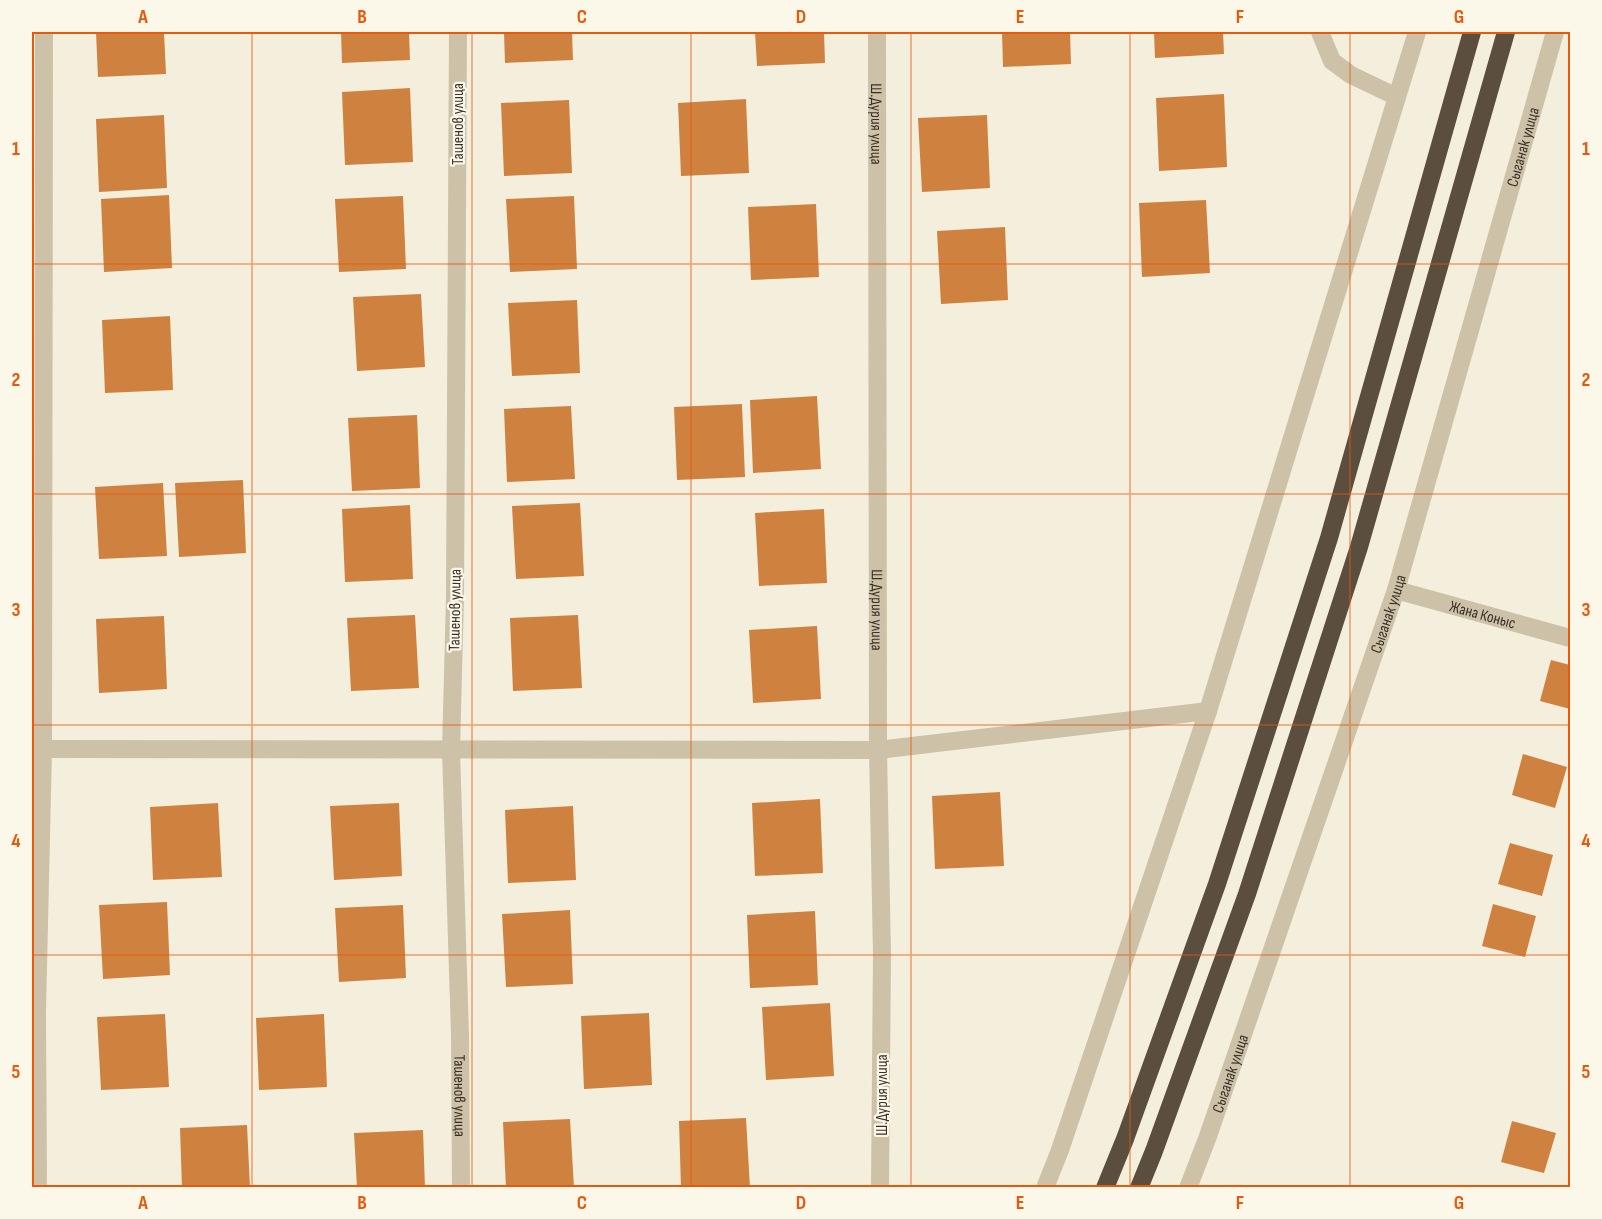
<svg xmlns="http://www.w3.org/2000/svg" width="1602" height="1219" font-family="'Sofia Sans Condensed',sans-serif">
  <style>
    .building { fill: #cf823f }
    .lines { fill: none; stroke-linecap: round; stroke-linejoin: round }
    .minor { stroke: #cdc1a7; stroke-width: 18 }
    .highway { stroke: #5b4e3e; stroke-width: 18 }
    .grid { fill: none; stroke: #e8590c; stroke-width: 1.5; stroke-opacity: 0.55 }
    .labels { text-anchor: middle; stroke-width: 4.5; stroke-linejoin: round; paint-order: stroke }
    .street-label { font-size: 16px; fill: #393128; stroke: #fbf7e9 }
    .neatline { fill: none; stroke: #e8590c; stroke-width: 2 }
    .grid-label { font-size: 20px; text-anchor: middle; font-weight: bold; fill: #e8590c }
  </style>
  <rect width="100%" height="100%" fill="#f4eedc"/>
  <!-- building -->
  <path class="building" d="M96 32H164L166 74 98 77Z
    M341 32H409L410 60 342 63Z
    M504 32H572L573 60 505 63Z
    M755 32H824L825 63 757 66Z
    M1002 32H1070L1071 64 1003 67Z
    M1154 32H1223L1224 54 1155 58Z
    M410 88 413 162 345 165 342 92Z
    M1224 94 1227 167 1159 171 1156 98Z
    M746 99 749 173 681 176 678 103Z
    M569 100 572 173 504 176 501 103Z
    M164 115 167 188 99 192 96 119Z
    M987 115 990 188 922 192 918 118Z
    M169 195 172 268 104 272 101 199Z
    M403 196 406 269 339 272 335 199Z
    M574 196 577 269 510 272 506 199Z
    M1206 200 1210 273 1142 277 1139 203Z
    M816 204 819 277 751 280 748 207Z
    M1005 227 1008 300 941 304 937 231Z
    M421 294 425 367 357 371 353 297Z
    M577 300 580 373 512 376 508 303Z
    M170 316 173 390 105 393 102 320Z
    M817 396 821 469 753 473 750 400Z
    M742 404 745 477 677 480 674 407Z
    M571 406 575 479 507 482 504 409Z
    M417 415 420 488 352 491 348 418Z
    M243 480 246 553 179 557 175 483Z
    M163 483 167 556 99 559 95 487Z
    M580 503 584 576 516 579 512 506Z
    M410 505 413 579 345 582 342 509Z
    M824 509 827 583 759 586 755 513Z
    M415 615 419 688 351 691 347 618Z
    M578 615 582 688 513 691 510 618Z
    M164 616 167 689 99 693 96 619Z
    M817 626 821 699 753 703 749 630Z
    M1551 660 1570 665V709L1540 701Z
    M1523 754 1567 767 1555 808 1512 795Z
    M1000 792 1004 866 935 869 932 796Z
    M820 799 823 873 755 876 752 803Z
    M218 803 222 877 153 880 150 807Z
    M399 803 402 876 334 880 330 806Z
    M573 806 576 880 508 883 505 810Z
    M1510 843 1553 855 1542 896 1498 884Z
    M167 902 170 975 103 979 99 905Z
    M1493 904 1536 916 1525 957 1482 946Z
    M403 905 406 978 339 982 335 908Z
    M570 910 573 984 506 987 502 914Z
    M815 911 818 985 750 988 747 915Z
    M830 1003 834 1076 766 1080 762 1007Z
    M649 1013 652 1085 584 1089 581 1016Z
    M165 1014 169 1087 101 1090 97 1017Z
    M324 1014 327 1087 259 1090 256 1018Z
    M746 1118 750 1188H681L679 1121Z
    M570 1119 574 1188H506L503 1122Z
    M1512 1121 1556 1133 1544 1173 1501 1162Z
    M247 1125 250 1188H182L180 1128Z
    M423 1130 425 1188H357L354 1133Z"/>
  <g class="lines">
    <!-- minor -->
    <g class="minor">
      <path id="s1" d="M458 32 455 597 451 750 460 1035 461 1188"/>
      <path id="s2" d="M877 32 878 750 882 955 880 1188"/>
      <path d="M1320 32 1332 61 1351 75 1397 97"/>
      <path id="s3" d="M1396 590 1570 638"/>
      <path d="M32 749 878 750 1208 711"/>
      <path d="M38 1188 37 1011 43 749 44 32"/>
      <path d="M1045 1188 1060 1150 1208 711 1417 32"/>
      <path id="s4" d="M1188 1188 1207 1139 1396 590 1555 32"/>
    </g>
    <!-- highway -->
    <path class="highway" d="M1105 1188 1125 1139 1217 884 1329 538 1472 32
      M1139 1188 1154 1151 1247 894 1359 547 1506 32"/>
  </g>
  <!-- grid -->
  <path class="grid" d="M252 32V1188M472 32V1188M691 32V1188M911 32V1188M1130 32V1188M1350 32V1188M32 264H1570M32 494H1570M32 725H1570M32 955H1570"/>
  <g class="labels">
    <!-- street labels -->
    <g class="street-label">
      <text transform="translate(457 124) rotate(-90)" y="6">Ташенов улица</text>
      <text dy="6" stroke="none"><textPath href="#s2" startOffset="92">Ш.Дурия улица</textPath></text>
      <text dy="6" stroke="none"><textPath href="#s4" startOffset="1094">Сыганак улица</textPath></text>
      <text transform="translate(454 610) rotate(-89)" y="6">Ташенов улица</text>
      <text dy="6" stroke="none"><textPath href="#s2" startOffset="578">Ш.Дурия улица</textPath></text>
      <text dy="6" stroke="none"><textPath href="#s4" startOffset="608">Сыганак улица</textPath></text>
      <text dy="6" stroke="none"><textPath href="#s3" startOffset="90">Жана Коныс</textPath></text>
      <text dy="6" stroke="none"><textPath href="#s4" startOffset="122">Сыганак улица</textPath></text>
      <text dy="6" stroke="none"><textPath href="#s1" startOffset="1064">Ташенов улица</textPath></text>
      <text transform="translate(881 1095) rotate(-90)" y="6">Ш.Дурия улица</text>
    </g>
  </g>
  <!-- border -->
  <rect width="1602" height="1219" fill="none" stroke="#fbf7e9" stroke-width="66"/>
  <rect x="33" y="33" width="1536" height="1153" class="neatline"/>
  <g class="grid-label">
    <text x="143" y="23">A</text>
    <text x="362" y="23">B</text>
    <text x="582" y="23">C</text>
    <text x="801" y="23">D</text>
    <text x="1020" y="23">E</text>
    <text x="1240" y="23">F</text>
    <text x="1459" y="23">G</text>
    <text x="16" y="155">1</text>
    <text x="1586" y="155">1</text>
    <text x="16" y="386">2</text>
    <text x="1586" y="386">2</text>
    <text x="16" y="616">3</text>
    <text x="1586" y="616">3</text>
    <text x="16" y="847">4</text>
    <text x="1586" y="847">4</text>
    <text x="16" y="1078">5</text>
    <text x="1586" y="1078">5</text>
    <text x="143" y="1209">A</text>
    <text x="362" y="1209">B</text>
    <text x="582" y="1209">C</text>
    <text x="801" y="1209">D</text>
    <text x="1020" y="1209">E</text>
    <text x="1240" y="1209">F</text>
    <text x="1459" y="1209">G</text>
  </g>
</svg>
